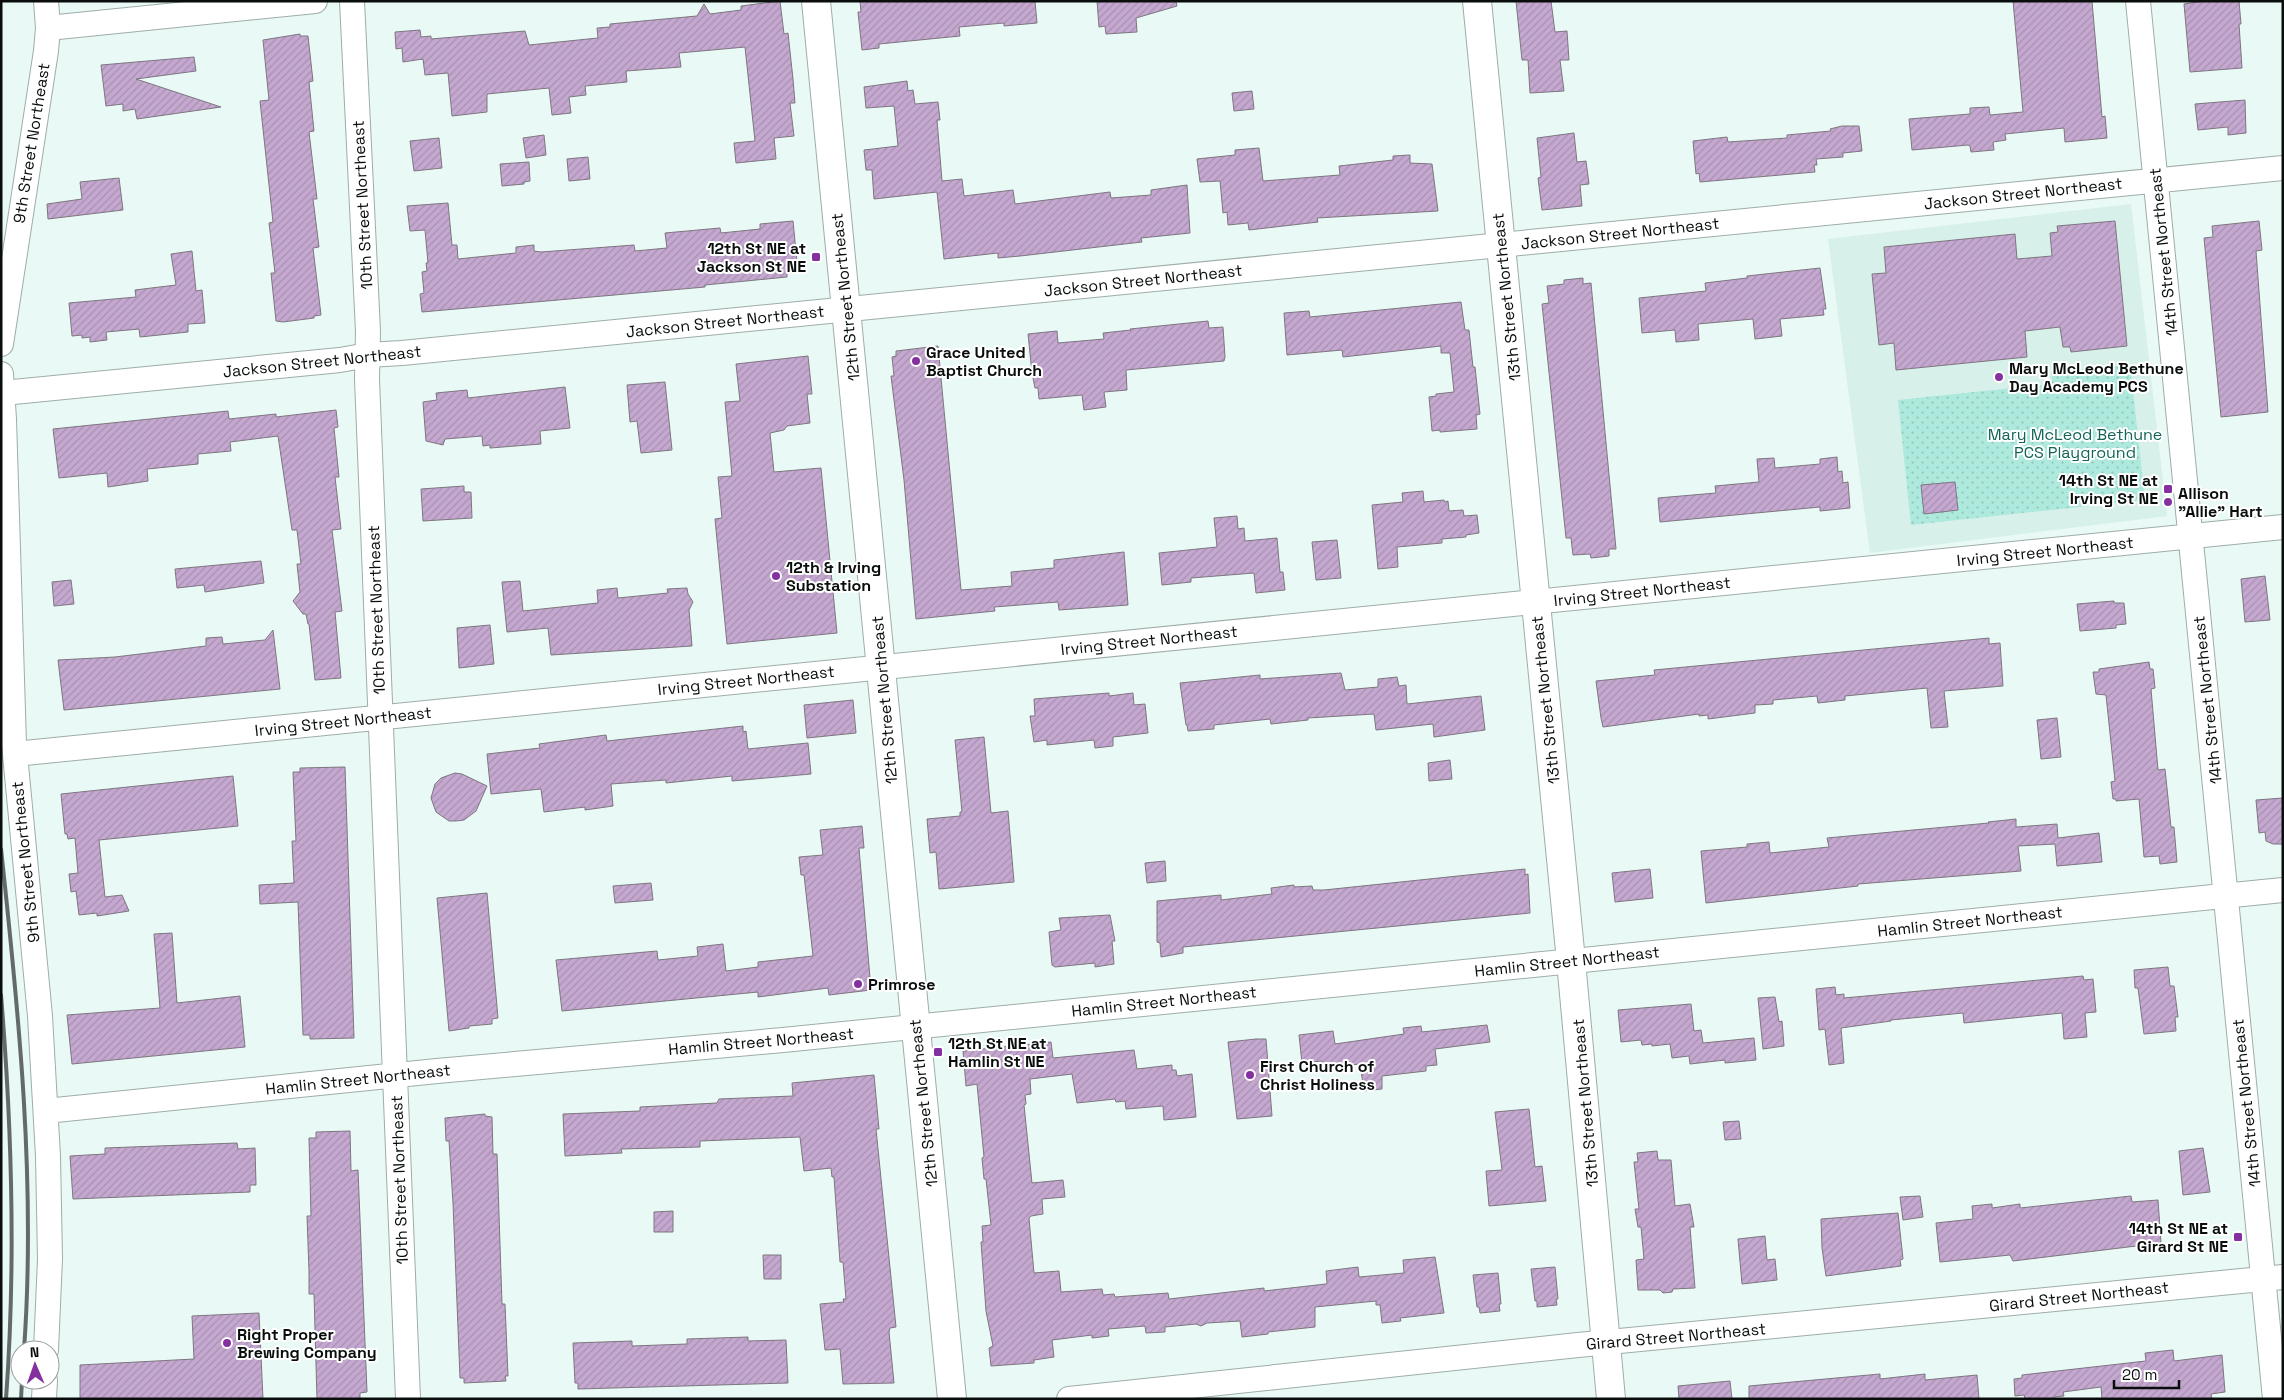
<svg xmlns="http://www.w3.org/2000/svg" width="2284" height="1400" font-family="'Space Grotesk',sans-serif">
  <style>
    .built { fill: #d7f0ea }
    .park { fill: url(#park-dots) }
    .building { fill: url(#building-hatch); stroke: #7d7680 }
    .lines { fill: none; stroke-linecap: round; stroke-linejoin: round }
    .minor-casing { stroke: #9eada9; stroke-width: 26 }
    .tertiary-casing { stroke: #9eada9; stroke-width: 30 }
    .minor { stroke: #fff; stroke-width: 24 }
    .tertiary { stroke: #fff; stroke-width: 28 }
    .rail { stroke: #626b69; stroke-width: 4 }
    .poi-dot { fill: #85309f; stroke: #fff; stroke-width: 2 }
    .labels { text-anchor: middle; stroke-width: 4; stroke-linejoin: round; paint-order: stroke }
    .street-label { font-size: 16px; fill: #090e0d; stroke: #fff }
    .poi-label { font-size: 16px; font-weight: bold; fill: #090e0d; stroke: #fff; text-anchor: start }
    .park-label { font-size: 16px; fill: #126358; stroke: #fff }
  </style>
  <defs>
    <pattern id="park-dots" width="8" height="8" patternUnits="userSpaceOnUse" patternTransform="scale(1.25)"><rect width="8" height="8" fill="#ade9dd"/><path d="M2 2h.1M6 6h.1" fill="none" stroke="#94c7bc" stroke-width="1.8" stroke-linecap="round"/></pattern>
    <pattern id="building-hatch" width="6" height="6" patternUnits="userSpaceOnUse" patternTransform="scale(1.25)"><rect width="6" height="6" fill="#c5a8d0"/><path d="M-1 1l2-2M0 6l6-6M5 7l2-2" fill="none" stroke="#a88fb1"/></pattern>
  </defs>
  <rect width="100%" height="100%" fill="#e9f9f5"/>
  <!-- built -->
  <path class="built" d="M2131 204 2167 516 1870 553 1828 239Z"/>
  <!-- park -->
  <path class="park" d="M2130 364 2145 500 1911 525 1898 400 2052 384 2051 372Z"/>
  <!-- building -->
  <path class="building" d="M780 1 784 34 788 33 793 79 795 103H790L794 136 774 138 776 159 736 163 734 143 755 141 745 47 679 53 681 67 626 71 627 82 585 86 586 95 569 97 571 113 552 115 549 88 487 94V112L452 116 448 73 425 75 423 59 403 62 402 48 396 49 395 32 420 30 421 37 431 36V39L525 31 529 45 598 38 597 28 610 27V24L697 16 704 4 710 14 741 10V6Z
    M860 1H1035L1037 23 1004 26V23L959 27 960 36 879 44V48L862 50 858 12H861Z
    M1097 1H1176L1177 6 1136 18 1137 32 1106 34 1105 26 1099 27Z
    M1516 1H1551L1555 32 1567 31 1569 60H1560L1564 91 1530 93 1528 60H1522Z
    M2013 1H2092L2102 117 2105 116 2107 138 2065 142 2064 128 2005 134 2006 140 1993 142 1994 150 1971 152 1970 146 1968 145 1912 150 1909 119 1970 114V108L1989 107 1990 115 2023 112Z
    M2204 1H2239L2241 24H2239L2242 68 2190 72 2184 4Z
    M300 34V36H308L313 81 309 82 314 131 309 132 317 199H313L319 247 313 248 321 315 314 316V318L283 322 276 321 271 273H275L269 223 273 222 260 101 269 100 263 40Z
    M194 57 196 71 136 79 221 107 137 119 135 109 123 111V104L106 106 101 65Z
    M907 81 908 91 913 90 915 104 938 102 940 120H937L942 181 962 179 964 196 1013 190 1015 204 1110 192 1111 198 1151 195V190L1187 185 1190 233 1141 238 1142 242 1020 256 998 258V253L944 259 937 192 874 199 872 170H866L864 150 898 146 894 106 866 108 864 87Z
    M1252 91 1254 109 1234 111 1232 93Z
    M2245 100 2246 133 2228 135V127L2198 130 2195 104Z
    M1842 126H1859L1862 151 1843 153V157L1816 159 1817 165H1814L1815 172 1700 182 1699 173 1696 174 1693 141 1727 137 1728 142 1787 138V135L1831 131 1830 129Z
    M1574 133 1577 162 1586 161 1589 184 1580 185 1582 206 1542 210 1538 178 1541 177 1537 138Z
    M544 135 546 155 526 158 523 138Z
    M439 138 442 168 414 171 410 141Z
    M1259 148 1263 181 1340 175 1339 166 1393 160V156L1410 155V163L1432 164 1438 211 1317 218 1318 222 1249 230 1248 223 1228 225 1227 212 1223 213 1220 181 1200 182 1197 159 1235 155V150Z
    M588 157 590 179 569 181 567 159Z
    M529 162 530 181 524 182V184L502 186 500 164Z
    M119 178 123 210 48 219 47 204 82 199 80 182Z
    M448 203 452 245H457L458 259 516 253V247L534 245V251L541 252 634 245 635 251 667 248 665 233 720 228 721 233 760 229V224L793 221 798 272 787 273V277L705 285V287L422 312 420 294 424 293 422 272 427 271 426 263H428L425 230 410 231 407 206Z
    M2115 221 2127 346 2071 352 2070 347H2063L2060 327 2025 331 2027 357 1896 370 1894 343 1879 345 1872 274 1886 273 1884 247 2015 234 2017 259 2052 256 2050 233 2058 232 2057 226Z
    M2259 221 2262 250 2256 251 2268 412 2221 417 2204 238 2213 237 2212 226Z
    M192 251 196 291 202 290 205 323 188 324V332L140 337 139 329 106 332 107 340 90 342V337L82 338V335L72 336 69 303 136 297 135 290 176 285 171 254Z
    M1820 268 1826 309H1823L1824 315 1780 319 1782 336 1755 339 1753 319 1698 324 1699 340 1676 342 1675 330 1642 333 1639 298 1706 291 1705 283 1747 278V276Z
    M1583 278V284L1591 283 1616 549H1609V556L1591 558 1590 554 1573 555 1571 538H1566L1542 304 1549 303 1547 286 1564 284V280Z
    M1461 302 1465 330H1469L1473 367H1475L1480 414 1476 415 1477 429 1440 432V430L1432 431 1429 397 1436 396V394L1454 392 1450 353H1441V346L1343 357 1342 350 1287 355 1284 313 1309 311 1310 317Z
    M1208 321 1209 328 1223 327 1225 357 1224 361 1126 370 1127 390 1104 392 1106 407 1084 410 1082 395 1039 399 1038 388H1035L1032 373 1028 334 1057 331 1058 343 1104 339 1103 333 1131 330 1130 329Z
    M938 346 961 590 1012 586 1011 572 1054 568V560L1124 552 1128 605 1059 610 1058 602 994 607 995 611 916 619 904 480 891 376H894L892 357 896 356V351Z
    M808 356 812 394H807L810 423 787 426 784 430 770 433 774 472 821 468 837 633 727 644 715 519 722 518 718 477 732 476 725 402 740 401 736 364Z
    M665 382 672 450 641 453 637 421 630 422 627 385Z
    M565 387 570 428 540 431 541 444 490 448V445L483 446 482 436 445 439 443 445 426 441 423 402 437 400 436 393 467 390 468 398Z
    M336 410 338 427 334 428 339 477H335L341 529 332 530 342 611 335 612 341 678 315 680 309 624H308L306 614H303L293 601 300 592 297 564H301L297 530H292L278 436 230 442 231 451 198 454V464L147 469 148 481 108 487 107 473 59 478 53 429 228 411 229 419 276 414V417Z
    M1837 457 1838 472 1842 471 1843 483 1848 482 1850 508 1820 511V507L1660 522 1658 498 1716 493 1715 486 1759 482 1757 459 1774 458 1775 468 1820 464V459Z
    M1955 482 1958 510 1924 514 1921 485Z
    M464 486V492H471L472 518 423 521 421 489Z
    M1423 491 1424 502 1444 500 1445 502 1448 501 1449 511 1463 510 1464 516 1477 515 1479 533 1466 535V537L1442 539V543L1397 547 1398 567 1378 569 1372 505 1403 502 1402 493Z
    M1237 516 1238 529 1244 528 1245 541 1277 538 1280 572H1283L1285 590 1256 593 1254 573 1191 578V582L1162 585 1159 553 1217 547 1214 518Z
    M1337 540 1341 578 1316 580 1312 542Z
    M261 561 264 583 205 592 204 585 177 588 175 569Z
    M2265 576 2270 620 2245 622 2241 579Z
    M71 580 74 604 54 606 52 582Z
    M520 581 523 611 598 603 597 590 617 588 618 598 668 593 667 589 687 588 688 594 693 602 689 610 692 646 551 655 548 628 507 632 502 582Z
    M2114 601V603H2124L2126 624 2116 625V628L2080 631 2077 604Z
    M490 625 494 664 459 668 457 628Z
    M273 630 280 689 64 710 58 660 115 657 206 646V638L222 637 223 644 265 640Z
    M1989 638V644L2000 643 2003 686 1944 691 1948 727 1931 728 1927 688 1845 696V700L1818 703 1817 696 1773 700V704L1755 705V713L1708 719V715L1699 716V714L1603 727 1601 718 1596 681 1655 675 1654 670Z
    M2149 662 2150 669H2153L2155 688 2151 689 2158 770 2165 769 2171 827H2174L2177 862 2160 864 2159 856 2144 857 2139 799 2116 801V799H2113L2111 782 2115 781 2106 695 2096 694 2093 672H2099V669Z
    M1341 673 1345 690 1378 687V679L1397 677 1399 686 1406 685 1407 704 1481 696 1485 730 1434 737 1433 724 1376 730 1374 714 1308 718V720L1271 724 1270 719 1214 725V729L1188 731 1187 725H1186L1180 683 1260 675V679Z
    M1109 693V696L1133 693 1134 705 1145 704 1148 733 1113 737V746L1095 748 1094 740 1047 745V740L1034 742 1030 716H1035L1034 699Z
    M853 700 856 733 807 738 804 705Z
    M2057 718 2061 757 2041 759 2037 720Z
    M743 726V732L746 731 748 749 808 743 811 774 732 781V776L666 783V780L611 784 613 806 585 810V807L544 812 541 789 491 794 487 754 540 748 539 744 606 735 607 741Z
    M984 737 991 813 1008 811 1014 882 939 889 936 852 930 853 927 819 960 816V812H962L955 740Z
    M1450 760 1452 779 1429 781 1428 763Z
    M345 767 354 1038 310 1039V1035H303L298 902 260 904 259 885 294 883 292 841H296L293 772H300V768Z
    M455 773 462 774 487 786 476 811 464 820 456 821H449L436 812 431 798 435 784 441 778Z
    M233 776 238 826 99 840 105 897 122 895 129 911 97 916V913L79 915 76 891 71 892 69 874 78 873 75 838 68 839 67 834H65L61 794Z
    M2283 798V844H2273L2266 841 2265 832 2259 833 2256 800Z
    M2016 819V827L2057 824 2058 838 2099 833 2102 862 2057 866 2055 844 2018 846 2021 871 1858 884V886L1706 903 1701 851 1747 847V844L1769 842 1770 853 1829 847 1827 838 1989 823 1988 822Z
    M862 826 864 848H859L871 990 829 995 828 988 758 997V992L562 1011 556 960 657 951 658 960 698 956 697 947 723 944 726 971 758 967V962L813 956 804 875H801L799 857 823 855 820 830Z
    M1165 861 1166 881 1147 883 1145 863Z
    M1525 869V875L1528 874 1530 913 1183 947V953L1161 957 1160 943 1157 942V901L1221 895V900L1272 894 1271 888 1294 885V887L1312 886 1313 890H1324Z
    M1650 869 1653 898 1615 902 1612 873Z
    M651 883 653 900 615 903 613 886Z
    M487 893 498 1018 492 1019V1024L469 1026V1028L449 1031 437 898Z
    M1110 915 1115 941H1112L1114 964 1095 967V963L1055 967 1052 965 1049 932 1061 930 1059 918Z
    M172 933 177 1003 240 996 245 1047 72 1064 67 1015 160 1008 154 934Z
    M2168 967 2170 986H2174L2178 1017H2175L2176 1031 2144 1034 2138 988H2135L2134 970Z
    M2083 976 2084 980 2093 979 2096 1012 2085 1013 2087 1037 2064 1039 2062 1013 1964 1023 1963 1013 1891 1020V1021L1841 1028 1844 1063 1829 1065 1825 1029 1819 1030 1816 989 1835 987 1836 995 1844 994V998Z
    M1775 997 1779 1022 1782 1021 1784 1046 1763 1049 1758 998Z
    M1691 1004 1694 1031 1701 1030 1703 1043 1754 1038 1756 1060 1725 1063V1060L1690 1064 1689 1056 1672 1058 1670 1044 1652 1046V1044L1642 1045 1641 1040 1621 1042 1618 1010Z
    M1487 1025 1490 1042 1435 1049 1437 1065 1426 1066V1071L1382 1076V1089L1364 1091 1360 1064 1323 1068 1322 1061 1302 1063 1299 1035 1333 1031 1335 1044 1404 1034 1403 1028 1421 1026 1422 1032Z
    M1256 1039H1266L1272 1116 1237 1119 1228 1042Z
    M1051 1042 1053 1058 1134 1050 1137 1069 1172 1065V1070H1176L1177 1076 1192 1074 1196 1117 1164 1120 1163 1106 1126 1109 1125 1101 1116 1102 1115 1099 1077 1103 1072 1074 1030 1079 1031 1094 1025 1095 1026 1104 1024 1105 1032 1183 1063 1180 1065 1197 1042 1199 1043 1214 1031 1216 1029 1218 1034 1273 1059 1271 1061 1292 1102 1289 1103 1295 1114 1294 1115 1297 1168 1293 1169 1299 1264 1288V1291L1326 1284 1327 1283 1326 1271 1358 1267 1359 1277 1404 1273 1403 1260 1435 1257 1444 1313 1400 1318 1401 1321 1382 1323 1380 1305H1376V1301L1315 1307V1327L1268 1332V1334L1242 1337 1240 1321 1207 1323 1201 1326 1196 1324 1165 1327V1332L1146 1333 1145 1326 1108 1329 1109 1336 1092 1338V1335L1052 1340 1054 1357 1034 1360V1363L991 1366 989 1348 993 1346 986 1311 981 1242H983L982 1226 991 1225 986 1179H984L982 1158 984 1157 977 1084 966 1086 963 1051Z
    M874 1075 879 1129H876L896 1327 890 1328 889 1332 894 1383 843 1384 840 1349 825 1350 820 1304 844 1302 843 1299H846L843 1262H840L834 1177H832L831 1168 804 1171 800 1137 700 1141V1147L621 1149 622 1153 565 1156 563 1114 640 1111V1107L717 1103 719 1099 793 1096 792 1083Z
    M1529 1109 1535 1167 1542 1166 1546 1201 1489 1206 1486 1171 1502 1170 1495 1112Z
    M485 1114V1116L492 1117 493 1154H497L502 1304H505L508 1376H505L506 1381 464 1383V1378H460L453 1203 449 1141H446L445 1118Z
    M1739 1121 1741 1139 1725 1140 1723 1122Z
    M350 1131 351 1171 358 1170 367 1392 360 1393V1399H317L314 1294H309V1271L307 1216H311L309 1138H316V1132Z
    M237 1143 238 1149 255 1148 256 1185H250V1192L73 1199 70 1156 105 1154V1148Z
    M2203 1148 2210 1192 2183 1195 2179 1151Z
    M1657 1151 1658 1160H1671L1675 1206 1690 1204 1694 1227H1690L1695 1288 1673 1289 1672 1292 1663 1293 1660 1290H1638L1636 1260 1644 1259 1641 1227H1638L1635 1209H1639L1634 1162H1638L1637 1153Z
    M1920 1196 1923 1217 1903 1220 1900 1197Z
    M2131 1196 2132 1202 2158 1200 2161 1243 2013 1261 2010 1255 1940 1262 1936 1223 1973 1219 1972 1206 1992 1204V1208L2020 1204V1208Z
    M673 1211V1232H654V1212Z
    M1898 1213 1903 1259 1900 1260 1901 1266 1826 1276 1822 1248 1821 1219Z
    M1765 1236 1767 1260 1775 1259 1777 1280 1742 1284 1738 1239Z
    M763 1255H781V1279H764Z
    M1555 1267 1558 1299H1556L1557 1305 1537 1307V1301H1535L1531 1269Z
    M1498 1273 1501 1304H1499L1500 1311 1480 1313 1479 1307H1477L1473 1275Z
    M259 1313 263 1399H80V1365L194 1359 192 1316Z
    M748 1337V1341L786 1340 788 1383 578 1389V1383H575L573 1343 632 1341V1346L687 1344V1339Z
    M2173 1350 2174 1361 2222 1355 2225 1392 2211 1394 2212 1399H2102L2101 1387 2063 1392 2064 1396 2054 1397V1399H2025L2024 1395 2015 1396 2014 1379 2022 1378V1375L2146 1361 2145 1353Z
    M1880 1374V1379L1925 1374V1380L1977 1375 1979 1399H1749V1386Z
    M1730 1381 1732 1399H1679L1678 1386Z"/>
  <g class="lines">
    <!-- minor casing -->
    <g class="minor-casing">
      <path id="minor" d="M352 1 368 331 367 379 408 1399
        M2138 1 2275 1399
        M48 28 315 1
        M1 344 46 51 48 28 46 1
        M1 374 4 419 14 744 40 1016 48 1156 50 1259 46 1350
        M3 393 340 360 368 355 402 353 2283 168
        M15 754 2283 527
        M46 1111 437 1071 783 1040 2283 890
        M44 1399 45 1380
        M1069 1399 1578 1345 2283 1277"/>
    </g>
    <!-- tertiary casing -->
    <g class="tertiary-casing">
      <path id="tertiary" d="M816 1 952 1399
        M1477 1 1571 961 1611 1399"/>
    </g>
    <!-- minor -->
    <use href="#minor" class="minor"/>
    <!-- tertiary -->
    <use href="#tertiary" class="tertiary"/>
    <!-- rail -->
    <path class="rail" d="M1 849C19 1015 36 1183 24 1350
      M1 995C12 1129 16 1264 6 1399
      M21 1399 22 1380"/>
  </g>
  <!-- markers -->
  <g class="poi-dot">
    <rect x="811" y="252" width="10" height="10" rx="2.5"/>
    <circle cx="916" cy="361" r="5"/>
    <circle cx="1999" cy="377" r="5"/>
    <rect x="2163" y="484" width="10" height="10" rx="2.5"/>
    <circle cx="2168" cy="502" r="5"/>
    <circle cx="776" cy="576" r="5"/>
    <circle cx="858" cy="984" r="5"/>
    <rect x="933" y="1047" width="10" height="10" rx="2.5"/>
    <circle cx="1250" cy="1075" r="5"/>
    <rect x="2233" y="1232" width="10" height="10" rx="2.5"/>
    <circle cx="227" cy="1343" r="5"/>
  </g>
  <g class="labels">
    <!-- street labels -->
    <g class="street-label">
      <text transform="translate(31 143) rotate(-81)" y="6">9th Street Northeast</text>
      <text transform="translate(2023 193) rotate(-6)" y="6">Jackson Street Northeast</text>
      <text transform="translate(362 205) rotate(-93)" y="6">10th Street Northeast</text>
      <text transform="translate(1620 233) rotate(-6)" y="6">Jackson Street Northeast</text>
      <text transform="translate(2163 252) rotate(-96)" y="6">14th Street Northeast</text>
      <text transform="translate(1143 280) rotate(-6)" y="6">Jackson Street Northeast</text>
      <text transform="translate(845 297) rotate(-96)" y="6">12th Street Northeast</text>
      <text transform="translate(1506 297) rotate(-96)" y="6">13th Street Northeast</text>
      <text transform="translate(725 321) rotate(-6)" y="6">Jackson Street Northeast</text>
      <text transform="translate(322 361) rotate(-6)" y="6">Jackson Street Northeast</text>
      <text transform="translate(2045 551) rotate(-6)" y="6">Irving Street Northeast</text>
      <text transform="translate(1642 591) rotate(-6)" y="6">Irving Street Northeast</text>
      <text transform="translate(376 610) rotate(-92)" y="6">10th Street Northeast</text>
      <text transform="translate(1149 640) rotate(-6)" y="6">Irving Street Northeast</text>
      <text transform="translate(746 680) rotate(-6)" y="6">Irving Street Northeast</text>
      <text transform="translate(884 700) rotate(-95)" y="6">12th Street Northeast</text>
      <text transform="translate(1545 700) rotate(-96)" y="6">13th Street Northeast</text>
      <text transform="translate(2207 700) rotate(-96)" y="6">14th Street Northeast</text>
      <text transform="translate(343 721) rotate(-6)" y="6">Irving Street Northeast</text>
      <text transform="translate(25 862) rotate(-96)" y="6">9th Street Northeast</text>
      <text transform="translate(1970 921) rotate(-6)" y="6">Hamlin Street Northeast</text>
      <text transform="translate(1567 961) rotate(-6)" y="6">Hamlin Street Northeast</text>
      <text transform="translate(1164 1001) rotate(-6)" y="6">Hamlin Street Northeast</text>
      <text transform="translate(761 1041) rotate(-5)" y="6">Hamlin Street Northeast</text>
      <text transform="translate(358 1079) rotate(-6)" y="6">Hamlin Street Northeast</text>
      <text transform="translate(923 1103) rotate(-96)" y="6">12th Street Northeast</text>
      <text transform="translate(1585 1103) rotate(-95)" y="6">13th Street Northeast</text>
      <text transform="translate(2246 1103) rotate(-96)" y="6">14th Street Northeast</text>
      <text transform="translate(399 1180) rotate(-92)" y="6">10th Street Northeast</text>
      <text transform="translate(2079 1296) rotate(-6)" y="6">Girard Street Northeast</text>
      <text transform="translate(1676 1336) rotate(-5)" y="6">Girard Street Northeast</text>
    </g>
    <!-- poi labels -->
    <g class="poi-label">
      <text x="806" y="254" text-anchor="end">12th St NE at<tspan x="806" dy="18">Jackson St NE</tspan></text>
      <text x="926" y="358">Grace United<tspan x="926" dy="18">Baptist Church</tspan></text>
      <text x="2009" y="374">Mary McLeod Bethune<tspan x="2009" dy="18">Day Academy PCS</tspan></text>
      <text x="2158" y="486" text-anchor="end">14th St NE at<tspan x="2158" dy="18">Irving St NE</tspan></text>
      <text x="2178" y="499">Allison<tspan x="2178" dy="18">"Allie" Hart</tspan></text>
      <text x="786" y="573">12th &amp; Irving<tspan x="786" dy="18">Substation</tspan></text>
      <text x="868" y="990">Primrose</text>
      <text x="948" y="1049">12th St NE at<tspan x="948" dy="18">Hamlin St NE</tspan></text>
      <text x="1260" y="1072">First Church of<tspan x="1260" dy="18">Christ Holiness</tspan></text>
      <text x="2228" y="1234" text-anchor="end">14th St NE at<tspan x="2228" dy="18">Girard St NE</tspan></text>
      <text x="237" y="1340">Right Proper<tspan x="237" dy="18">Brewing Company</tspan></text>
    </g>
    <!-- park labels -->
    <g class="park-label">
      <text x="2075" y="440">Mary McLeod Bethune<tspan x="2075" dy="18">PCS Playground</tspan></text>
    </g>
  </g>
  <!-- border -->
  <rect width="2284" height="1400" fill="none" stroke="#090e0d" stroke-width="5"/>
  <!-- north arrow -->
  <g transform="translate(35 1365) rotate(358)"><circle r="24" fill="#ffffff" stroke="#9d9f9e"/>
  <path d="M0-4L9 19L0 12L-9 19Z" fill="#85309f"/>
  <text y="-8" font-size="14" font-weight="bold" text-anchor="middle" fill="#090e0d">N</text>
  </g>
  <!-- scale -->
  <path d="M2114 1380v8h65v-8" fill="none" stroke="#090e0d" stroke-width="2.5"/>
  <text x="2122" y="1380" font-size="15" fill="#090e0d" stroke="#ffffff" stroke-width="4" paint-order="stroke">20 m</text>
</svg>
